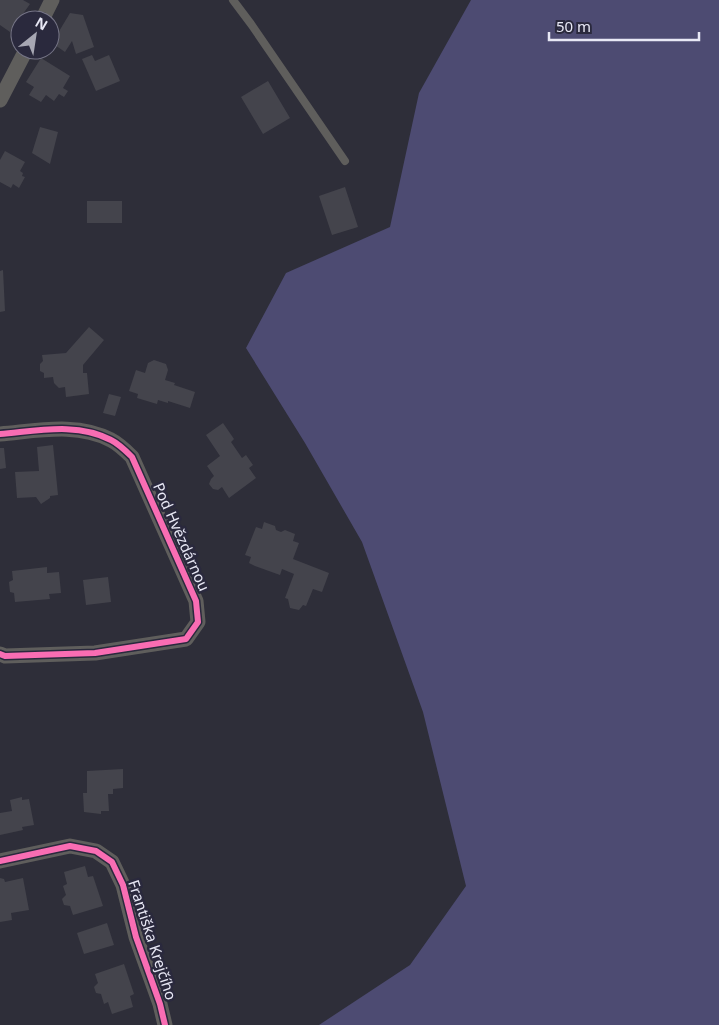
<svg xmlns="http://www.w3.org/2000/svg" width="719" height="1025" font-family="'Noto Sans',sans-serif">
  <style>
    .green { fill: #4d4b72 }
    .building { fill: #44444c }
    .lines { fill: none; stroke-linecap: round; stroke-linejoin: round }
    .service { stroke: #5f5e5c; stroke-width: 8 }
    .minor { stroke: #5f5e5c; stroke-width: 15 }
    .cycleway-casing { stroke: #2a293d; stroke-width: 9 }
    .cycleway { stroke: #f96db3; stroke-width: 6 }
    .labels { text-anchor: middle; stroke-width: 5; stroke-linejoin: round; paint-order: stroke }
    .street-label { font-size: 15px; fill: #e8e8f5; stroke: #2a293d }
  </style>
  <rect width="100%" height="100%" fill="#2e2e39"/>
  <!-- green -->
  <path class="green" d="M471 0H719V1025H319L410 965 466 886 423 712 362 542 305 443 246 348 286 273 390 227 419 93Z"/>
  <!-- building -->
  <path class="building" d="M0 0H23L30 4 10 32 0 25Z
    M70 13 83 15 94 47 76 54 72 41 65 52 52 43Z
    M92 55 95 61 109 55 120 81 96 91 82 59Z
    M41 58 70 76 63 88 68 91 64 97 59 94 54 101 46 95 41 102 29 95 34 87 26 82Z
    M268 81 290 118 263 134 241 97Z
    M40 127 58 132 50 164 32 153Z
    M5 151 25 162 20 171 23 173 22 176 25 177 19 188 13 184 11 188 0 182V160Z
    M345 187 358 227 332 235 319 196Z
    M87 201H122V223H87Z
    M3 270 5 311 0 312V271Z
    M89 327 104 340 83 365V373H87L89 394 66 397 65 387 59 388 54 383 53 377 44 378V373L40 371V364L43 361 42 355 66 353Z
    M154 360 166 364 168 370 165 380 175 383 174 385 195 392 190 408 168 401V403L158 400 157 404 137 398 138 394 129 391 136 370 145 373 148 363Z
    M109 394 121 397 115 416 103 413Z
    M223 423 234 439 231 442 242 458 246 455 253 465 249 468 256 478 229 498 222 487 218 490 213 489 209 484 211 479 214 476 207 466 220 456 206 435Z
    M53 445 58 495 50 496V498L41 504 36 497 17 498 15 472 39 471 37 447Z
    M0 448H4L6 468 0 469Z
    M264 522 275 526 276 530 281 532 285 530 295 534 293 541 299 543 293 559 329 573 322 592 313 589 306 606 303 605 299 610 290 608 288 599 285 598 294 574 282 569 280 575 255 566 249 563 251 557 245 555 256 527 262 529Z
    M47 567V573L59 572 61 593 49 594 50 599 15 602 14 593 10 592 9 582 13 580 12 571Z
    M108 577 111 602 86 605 83 580Z
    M123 769V788L113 789V794H108L109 811H101V814L84 812 83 793H87V771Z
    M22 797V800L29 799 34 825 22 827 23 830 0 835V813L12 811 10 800Z
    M85 866 88 877 93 876 103 906 73 915 70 906 64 905 62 899 66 895 63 886 67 884 64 872Z
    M0 878 4 879 5 882 23 878 29 910 11 913 12 920 0 922Z
    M107 923 114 945 84 954 77 933Z
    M124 964 134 994 130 996 133 1007 112 1014 108 1002 104 1004 101 994 96 993 94 987 98 983 95 974Z"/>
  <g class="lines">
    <!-- service -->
    <path class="service" d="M233 0 251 24 345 161"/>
    <!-- minor -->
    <path class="minor" d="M42 20 52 0
      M0 100 26 50
      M0 434C37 431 77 422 111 440 119 444 126 451 132 457L196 601 198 622 186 639 95 653 5 656 0 654
      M0 861 70 846 96 851 112 862 123 885 136 937 160 1004 165 1025"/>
    <!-- cycleway casing -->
    <g class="cycleway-casing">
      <path id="cycleway" d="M0 434C37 431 77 422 111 440 119 444 126 451 132 457L196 601 198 622 186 639 95 653 5 656 0 654
        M0 861 70 846 96 851 112 862 123 885 136 937 160 1004 165 1025"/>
    </g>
    <!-- cycleway -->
    <use href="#cycleway" class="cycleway"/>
  </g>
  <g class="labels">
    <!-- street labels -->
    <g class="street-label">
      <text transform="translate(181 537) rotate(66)" y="5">Pod Hvězdárnou</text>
      <text transform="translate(152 940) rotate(72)" y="5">Františka Krejčího</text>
    </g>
  </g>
  <!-- north arrow -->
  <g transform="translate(35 35) rotate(30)"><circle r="24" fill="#2a293d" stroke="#767587"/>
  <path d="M0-4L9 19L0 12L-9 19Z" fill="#a7a7b3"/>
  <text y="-8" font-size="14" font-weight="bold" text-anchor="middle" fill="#e8e8f5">N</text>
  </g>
  <!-- scale -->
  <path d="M549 32v8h150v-8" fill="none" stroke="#e8e8f5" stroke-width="2.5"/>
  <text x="556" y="32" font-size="15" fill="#e8e8f5" stroke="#2a293d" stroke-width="4" paint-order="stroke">50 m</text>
</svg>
